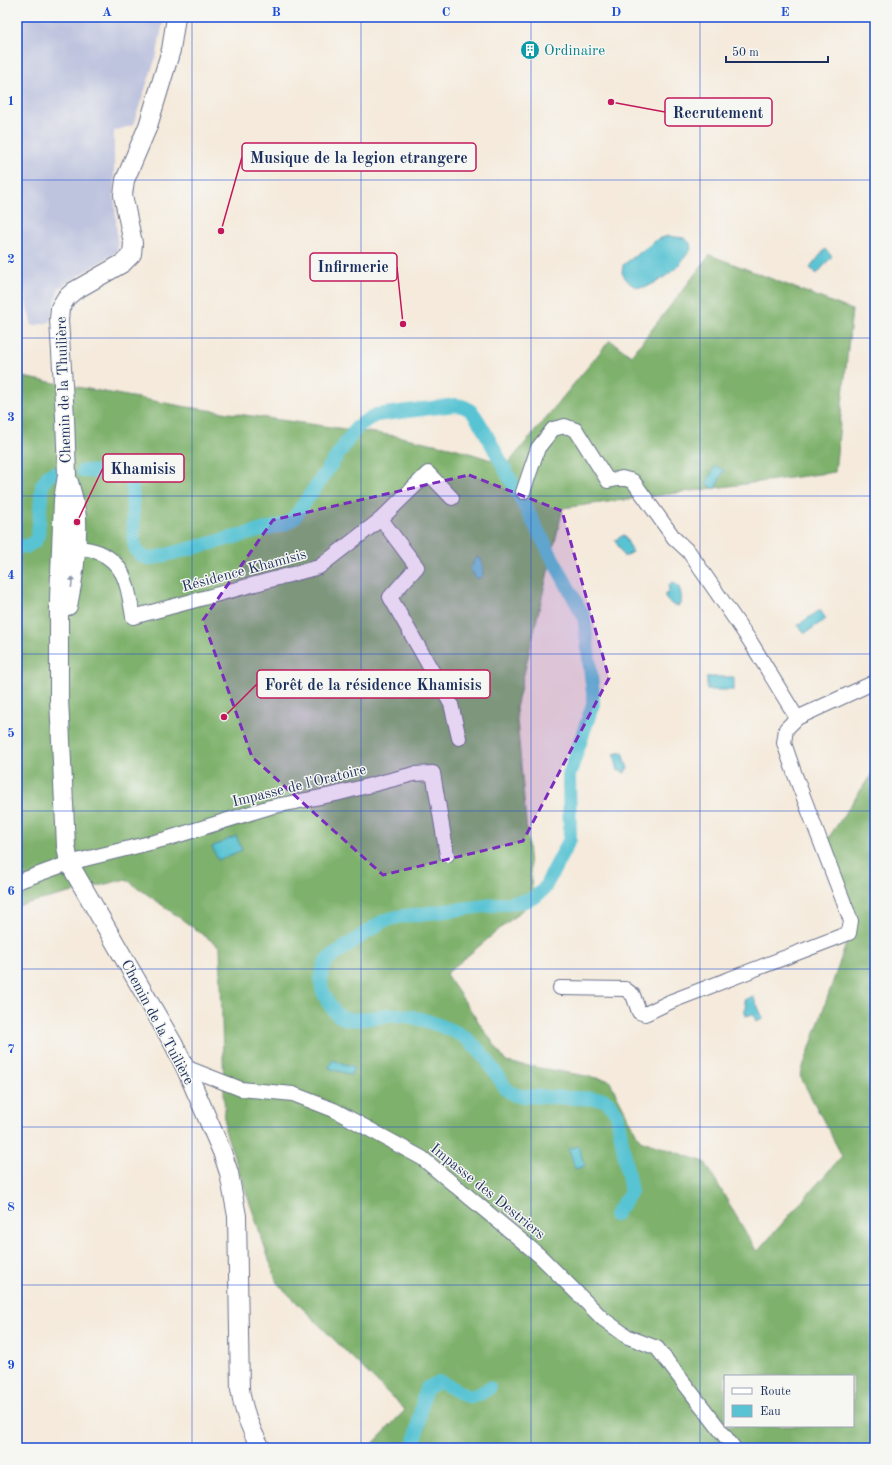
<svg xmlns="http://www.w3.org/2000/svg" width="892" height="1465" font-family="'Old Standard TT',serif">
  <style>
    .industrial { fill: #bec3de }
    .forest { fill: #7eb16c; stroke: #4c7065; fill-rule: evenodd }
    .water { fill: #58c3d3; stroke: #3a7998 }
    .lines { fill: none; stroke-linecap: round; stroke-linejoin: round }
    .canal { stroke: #58c3d3; stroke-width: 14 }
    .minor-casing { stroke: #67708a; stroke-width: 16 }
    .tertiary-casing { stroke: #67708a; stroke-width: 20 }
    .minor { stroke: #fff; stroke-width: 14 }
    .tertiary { stroke: #fff; stroke-width: 18 }
    .oneway { fill: #8d97ae }
    .marked { fill: #7b2cbf; fill-opacity: 0.2; stroke: #7b2cbf; stroke-width: 3; stroke-dasharray: 8 5; stroke-linejoin: round }
    .grid { fill: none; stroke: #1d4ed8; stroke-width: 1; stroke-opacity: 0.55 }
    .labels { text-anchor: middle; stroke-width: 3; stroke-linejoin: round; paint-order: stroke }
    .culture-label { font-size: 15px; fill: #0d838f; stroke: #f6f6f2; text-anchor: start }
    .street-label { font-size: 15px; fill: #1b2f5e; stroke: #f6f6f2 }
    .leader { fill: none; stroke: #c2185b; stroke-width: 1.5 }
    .callout-dot { fill: #c2185b; stroke: #f6f6f2; stroke-width: 1.5 }
    .callout { fill: #f6f6f2; stroke: #c2185b; stroke-width: 1.5 }
    .callout-label { font-size: 16px; text-anchor: middle; font-weight: bold; fill: #1b2f5e }
    .neatline { fill: none; stroke: #1d4ed8; stroke-width: 1.5 }
    .grid-label { font-size: 13px; text-anchor: middle; font-weight: bold; fill: #1d4ed8 }
  </style>
  <rect width="100%" height="100%" fill="#f6f6f2"/>
  <filter id="ink" filterUnits="userSpaceOnUse"><feTurbulence type="fractalNoise" baseFrequency=".025" numOctaves="2"/><feDisplacementMap in="SourceGraphic" scale="8" xChannelSelector="R" yChannelSelector="G"/><feConvolveMatrix kernelMatrix="1 2 1 2 8 2 1 2 1" color-interpolation-filters="sRGB"/></filter>
  <filter id="wash" filterUnits="userSpaceOnUse"><feTurbulence type="fractalNoise" baseFrequency=".012" numOctaves="4" result="noise"/><feDisplacementMap in="SourceGraphic" scale="16" xChannelSelector="R" yChannelSelector="G"/><feGaussianBlur stdDeviation="0.9" result="paint"/><feColorMatrix in="noise" values="0 0 0 0 0 0 0 0 0 0 0 0 0 0 0 0 0 1.4 0 .05"/><feComposite in="paint" operator="in"/></filter>
  <g filter="url(#wash)">
    <rect width="100%" height="100%" fill="#f5eadb"/>
    <!-- industrial -->
    <path class="industrial" d="M17 17H164L157 54 133 125 114 131V188L118 251 59 288 50 322 32 326 17 267Z"/>
    <!-- forest -->
    <path class="forest" d="M710 255 852 310 835 472 563 508 516 708 533 901 446 974 506 1062 609 1080 640 1140 705 1162 757 1252 842 1156 800 1076 853 924 827 840 875 769V1448H369L405 1410 277 1283 225 1130 220 947 126 879 17 906V376L187 407 396 436 454 448 507 465 610 340 631 356ZM725 1376H853V1426H725Z"/>
    <!-- water -->
    <path class="water" d="M668 236 684 238 690 243 691 249C687 254 683 260 679 265 671 273 649 290 638 287 630 286 626 279 622 273L623 265 658 239Z
      M825 249 832 256 817 274 810 268Z
      M715 466 724 470 715 489 706 484Z
      M624 535 633 552 624 557 615 540Z
      M476 558H480C483 563 482 569 483 575L480 578H476L470 569Z
      M672 582C681 585 682 595 681 603L678 606C671 605 664 600 665 594L668 593 669 585Z
      M820 610 826 619 805 633 798 625Z
      M707 677H734V690H707Z
      M623 752 628 769H625L626 772 623 773 622 770 618 771 614 754Z
      M236 836 242 850 218 860 212 847Z
      M753 996 763 1018 756 1021 753 1014 746 1016 744 1009 747 1008 744 1000Z
      M332 1060 354 1067 351 1075 329 1068Z
      M578 1146 585 1166 575 1169 569 1149Z"/>
    <g class="lines">
      <!-- canal -->
      <path class="canal" d="M83 471 124 473 130 475 132 485 134 543C136 553 140 556 150 559L285 524 294 518 357 427 367 420 376 415 455 405C473 406 476 418 485 432L584 617 593 693V704L569 775 570 839 544 889 535 897 525 901 397 917 383 921 328 959C320 971 318 983 325 996 328 1002 332 1010 337 1014 351 1027 382 1013 399 1015 418 1017 438 1024 455 1032 480 1043 492 1069 507 1090L515 1095 522 1096 603 1099 608 1102 617 1114 631 1192 615 1215
        M17 545 26 547 35 541 38 535 42 485 48 476 53 473
        M414 1448 424 1394 427 1388 439 1382C461 1388 464 1407 489 1388"/>
    </g>
  </g>
  <g filter="url(#ink)">
    <g class="lines">
      <!-- minor casing -->
      <g class="minor-casing">
        <path id="minor" d="M523 492 538 448 553 429 565 426 576 430 608 481 622 478 633 481 674 538 689 552 750 641 797 718
          M381 519 428 473 452 498
          M67 547C76 548 90 548 98 552 127 564 128 589 133 617L319 567 381 519 417 567 390 597 451 704 459 738
          M17 882 69 863 166 839 270 807 336 794 414 774 433 773 447 855
          M560 988 625 989 633 995 639 1012 645 1014 672 1001 849 933 851 921 795 775 784 743 786 729 797 718 875 682
          M185 1067 241 1089 293 1094 334 1110 422 1158 540 1256 603 1319 628 1337 657 1348 734 1448"/>
      </g>
      <!-- tertiary casing -->
      <g class="tertiary-casing">
        <path id="tertiary" d="M176 17 171 50 148 126 125 180 123 195 133 243 132 254 123 263 74 291 66 298 60 308 59 320 65 417 67 475 63 500 59 598V699L66 846 69 863 174 1045 185 1067 222 1152 229 1173 237 1216 240 1389C243 1411 250 1429 261 1448
          M68 606C74 578 78 546 77 518 76 505 72 493 69 482"/>
      </g>
      <!-- minor -->
      <use href="#minor" class="minor"/>
      <!-- tertiary -->
      <use href="#tertiary" class="tertiary"/>
    </g>
    <!-- one-way arrows -->
    <defs><path id="oneway-solid" d="M-6-.8H1V-3.2L6.5 0L1 3.2V.8H-6Z"/></defs>
    <use class="oneway" href="#oneway-solid" transform="translate(72 582) rotate(-83)"/>
  </g>
  <!-- marked area -->
  <path class="marked" d="M469 475 562 511 609 678 523 841 383 875 252 757 203 620 273 520Z"/>
  <!-- grid -->
  <path class="grid" d="M192 17V1448M361 17V1448M531 17V1448M700 17V1448M17 180H875M17 338H875M17 496H875M17 654H875M17 811H875M17 969H875M17 1127H875M17 1285H875"/>
  <!-- icons -->
  <defs>
    <g id="building-disc" transform="scale(1)"><circle r="9.5" fill="#0f9aa8" stroke="#f6f6f2"/><path d="M-4-6H4V6H1V3H-1V6H-4ZM-2.5-4.3h1.7v1.8h-1.7ZM.8-4.3h1.7v1.8H.8ZM-2.5-1h1.7V.8h-1.7ZM.8-1h1.7V.8H.8Z" fill="#fff"/></g>
  </defs>
  <g fill-rule="evenodd">
    <use href="#building-disc" x="530" y="50"/>
  </g>
  <g class="labels">
    <!-- culture labels -->
    <g class="culture-label">
      <text x="544" y="55">Ordinaire</text>
    </g>
    <!-- street labels -->
    <g class="street-label">
      <text transform="translate(63 390) rotate(-92)" y="5">Chemin de la Thuilière</text>
      <text transform="translate(244 570) rotate(-15)" y="5">Résidence Khamisis</text>
      <text transform="translate(299 785) rotate(-14)" y="5">Impasse de l'Oratoire</text>
      <text transform="translate(158 1022) rotate(62)" y="5">Chemin de la Tuilière</text>
      <text transform="translate(488 1191) rotate(39)" y="5">Impasse des Destriers</text>
    </g>
  </g>
  <!-- callouts -->
  <path class="leader" d="M611 102L665 112M221 231L242 157M403 324L397 267M77 522L103 468M224 717L257 684"/>
  <g class="callout-dot">
    <circle cx="611" cy="102" r="4"/>
    <circle cx="221" cy="231" r="4"/>
    <circle cx="403" cy="324" r="4"/>
    <circle cx="77" cy="522" r="4"/>
    <circle cx="224" cy="717" r="4"/>
  </g>
  <g class="callout">
    <rect x="665" y="98" width="107" height="28" rx="4"/>
    <rect x="242" y="143" width="234" height="28" rx="4"/>
    <rect x="310" y="253" width="87" height="28" rx="4"/>
    <rect x="103" y="454" width="81" height="28" rx="4"/>
    <rect x="257" y="670" width="233" height="28" rx="4"/>
  </g>
  <g class="callout-label">
    <text x="718" y="118">Recrutement</text>
    <text x="359" y="163">Musique de la legion etrangere</text>
    <text x="353" y="272">Infirmerie</text>
    <text x="143" y="474">Khamisis</text>
    <text x="373" y="690">Forêt de la résidence Khamisis</text>
  </g>
  <!-- margin -->
  <rect width="892" height="1465" fill="none" stroke="#f6f6f2" stroke-width="44"/>
  <!-- legend -->
  <rect x="724" y="1375" width="130" height="52" fill="#f6f6f2" stroke="#9ea6b7"/>
  <rect x="732" y="1388" width="20" height="6" fill="#ffffff" stroke="#9ea6b7"/>
  <text x="760" y="1395" font-size="12" fill="#1b2f5e">Route</text>
  <rect x="732" y="1405" width="20" height="12" fill="#58c3d3" stroke="#9ea6b7"/>
  <text x="760" y="1415" font-size="12" fill="#1b2f5e">Eau</text>
  <!-- scale -->
  <path d="M726 56v6h102v-6" fill="none" stroke="#1b2f5e" stroke-width="2"/>
  <text x="732" y="56" font-size="12" fill="#1b2f5e" stroke="#f6f6f2" stroke-width="3" paint-order="stroke">50 m</text>
  <rect x="22" y="22" width="848" height="1421" class="neatline"/>
  <g class="grid-label">
    <text x="107" y="16">A</text>
    <text x="276" y="16">B</text>
    <text x="446" y="16">C</text>
    <text x="616" y="16">D</text>
    <text x="785" y="16">E</text>
    <text x="11" y="105">1</text>
    <text x="11" y="263">2</text>
    <text x="11" y="421">3</text>
    <text x="11" y="579">4</text>
    <text x="11" y="737">5</text>
    <text x="11" y="895">6</text>
    <text x="11" y="1053">7</text>
    <text x="11" y="1211">8</text>
    <text x="11" y="1369">9</text>
  </g>
</svg>
